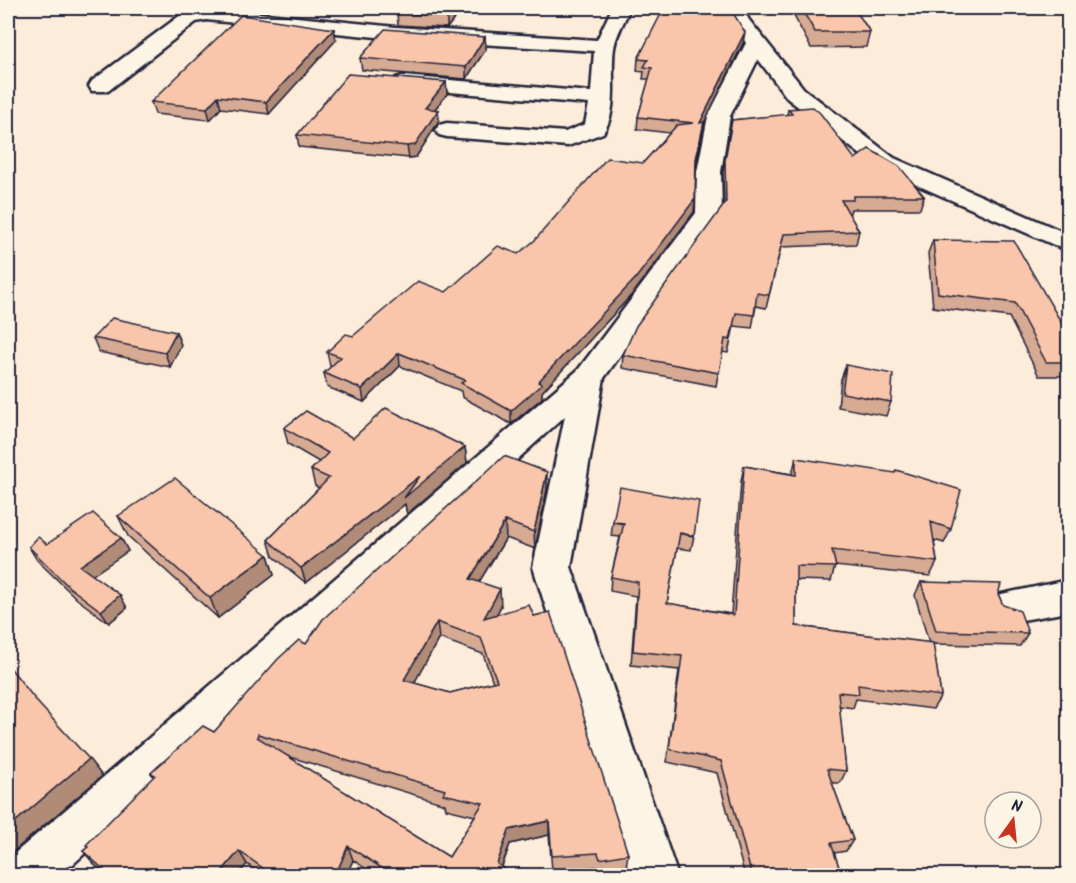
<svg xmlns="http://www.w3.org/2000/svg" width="1076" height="883" font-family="Kalam,sans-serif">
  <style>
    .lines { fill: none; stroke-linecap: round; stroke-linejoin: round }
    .minor-casing { stroke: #22223b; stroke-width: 5 }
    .minor { fill: #fcf5e5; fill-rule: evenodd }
    .wall { fill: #d7aa93; stroke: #22223b; stroke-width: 1.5; fill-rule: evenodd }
    .shaded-wall { fill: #af8b78; stroke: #22223b; stroke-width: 1.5 }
    .building { fill: #fac6ab; stroke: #22223b; stroke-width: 1.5; fill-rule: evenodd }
  </style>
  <rect width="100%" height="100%" fill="#fcecd9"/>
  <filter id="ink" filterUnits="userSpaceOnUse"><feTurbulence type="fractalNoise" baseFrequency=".0167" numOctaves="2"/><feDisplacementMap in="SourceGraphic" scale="12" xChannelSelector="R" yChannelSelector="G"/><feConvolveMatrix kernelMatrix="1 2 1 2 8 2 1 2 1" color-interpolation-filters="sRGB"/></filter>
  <g filter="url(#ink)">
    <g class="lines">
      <!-- minor casing -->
      <g class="minor-casing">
        <path id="minor" d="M206 8 396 27 597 40 612 8H630C625 20 616 35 614 48 610 74 619 110 603 133L568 146 447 137 439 135 436 130 439 125 447 123 565 132 585 124 589 104 403 88 396 86 392 82 396 78 403 76 591 92 594 51 396 39 206 20 196 22 108 91H92L89 86 92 81 182 14Z
          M724 8H742L749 20 804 89 894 158 1068 234V251L878 168 788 99 758 59 730 116 721 172 722 213 604 378 571 567 678 876H631L533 567 565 416 60 876H8V859L578 370 696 213 697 172 708 116 746 43Z
          M1068 580V612L1011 622 997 617 992 606 997 595Z"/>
      </g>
      <!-- minor -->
      <use href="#minor" class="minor"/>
    </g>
    <!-- wall -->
    <path class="wall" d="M453 8 454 19 447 28 398 25 397 13Z
      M665 8H730L743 43 703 125 696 164 695 199 694 212 635 291 542 392V398L511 424 462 397 461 391 400 366 364 402 327 387 324 373 332 366H330L327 352 353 336 446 292 518 254 643 163 670 133 637 129 638 117 649 79H643L644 72 637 71 638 59Z
      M794 8H854L870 32 866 47 811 48 793 14Z
      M485 37 486 49 466 79 362 70 360 58Z
      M336 40 269 114 221 108 210 120 155 114 151 102Z
      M446 82 447 94 435 109 438 110 439 121 416 157 409 158 299 147 297 135Z
      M788 109 855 159 924 196 920 209H851L850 213H848L859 231 856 244 781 247 766 308 756 306 752 328 734 326 728 353 722 352 716 386 622 368 623 355 724 205 723 172 732 120 787 115Z
      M933 240 1068 334V376H1039L1009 317 933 307 928 253Z
      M1068 266V305L1061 282Z
      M176 332 181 345 170 367 99 352 93 338Z
      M846 365 891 402 886 416 838 407 841 379Z
      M284 428 353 438 465 447 467 463 407 514 405 504 306 583 273 556 268 540 319 488 315 486 311 470 319 462 288 444Z
      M796 458 951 529 944 543 934 540 937 562 930 576 835 566 831 581 796 580V626L929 643 915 595 921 582 998 594 1003 605 1028 633 1020 646 933 644 941 696 933 709 856 699 853 708 839 706 846 771 840 783H832L853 840 846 851 834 853 842 876H745L717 773 667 762 679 670 631 665 636 596 610 591 611 577 620 537 611 536 613 522 694 536 691 550 677 548 667 603 731 614 741 481 744 466 792 474Z
      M547 489 535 549 506 538 479 582 501 606 496 615 628 854 626 867 598 873 597 867 552 870 549 835 510 844 502 867 516 876H377L353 860 346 876H263L247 864 237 876H107L95 865 83 851 88 847 154 777 151 773 214 732 306 644ZM439 638 483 654 493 682 450 693 414 683ZM287 756 445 804 446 809 475 816 449 857Z
      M118 516 268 555 274 575 218 618 128 536Z
      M1068 519V531L1065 525Z
      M121 538 128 551 92 575 120 595 127 608 109 623 77 599 37 560 29 547 47 544Z"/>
    <!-- shaded-wall -->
    <path class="shaded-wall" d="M453 8 454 19 447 28V16Z
      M334 29 336 40 269 114 266 102Z
      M745 32 743 43 703 125 695 172 700 123Z
      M485 37 486 49 466 79V67Z
      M446 82 447 94 426 120 425 108Z
      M218 96 221 108 210 120 207 108Z
      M438 110 439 121 416 157 409 158 407 146Z
      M695 199 694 212 635 291 542 392V398L511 424V411L538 382Z
      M176 332 181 345 170 367 165 353Z
      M399 353 400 366 364 402 362 389Z
      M465 447 467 463 407 514 405 504 306 583 301 568 420 476Z
      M547 472V489L535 549 534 532Z
      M505 521 506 538 471 595 470 579Z
      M121 538 128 551 87 579 80 566Z
      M268 555 274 575 218 618 210 598Z
      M500 589 501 606 485 635 484 618Z
      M120 595 127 608 109 623 101 611Z
      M437 622 439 638 407 696 404 680Z
      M89 759 102 776 8 856V828Z
      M549 821V835L510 844 498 876 497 864 509 830Z
      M348 846 353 860 346 876H335Z
      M239 851 247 864 237 876H218Z"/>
    <!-- building -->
    <path class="building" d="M402 8H453L447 16 397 13Z
      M664 8H730L745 32 700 123 704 122 696 159 695 199 636 278 538 382 542 384 511 411 461 383 465 380 399 353 362 389 324 373 341 357 327 352 346 334 353 336 418 281 446 292 498 246 518 254 534 241 607 158 643 163 677 125 694 123 638 117 652 68 644 67 648 60 638 59Z
      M801 8H854L870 32H815Z
      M241 15 334 29 266 102 218 96 207 108 151 102Z
      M385 29 485 37 466 67 360 58Z
      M348 74 446 82 425 108 438 110 415 145 407 146 297 135Z
      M813 107 820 113 855 159 869 149 899 166 924 196H853V200H841L859 231 784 234 769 295 757 293 754 315 736 313 730 340 725 339 719 373 623 355 636 326 726 202 725 160 732 120 792 114 788 109Z
      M933 240 1014 241 1068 334V362H1046L1015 303 938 293Z
      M112 318 176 332 165 353 93 338Z
      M846 365 893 374 891 402 842 393Z
      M386 408 465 447 404 498 420 476 301 568 268 540 329 478 311 470 328 453 284 428 306 411 353 438Z
      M504 456 547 472 534 532 505 521 470 579 500 589 484 618 529 605 534 616 550 612 628 854 600 859 598 853 552 856 549 821 509 830 497 864 516 876H394L348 846 335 876H274L239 851 218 876H111L83 851 88 847 86 845 155 775 151 773 155 769 203 726 214 732 278 659 299 640 306 644 323 619ZM437 622 481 638 497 681 450 693 404 680ZM258 734 445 790 443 794 483 803 449 857 257 737Z
      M796 458 895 473 896 470 961 490 951 529 931 522 937 562 832 550 836 567 796 566V626L933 643 941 696 858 685 859 694 838 692 846 771 827 769 853 840 831 843 842 876H752L721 761 669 749 682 656 633 651 638 582 611 577 624 523 613 522 620 487 699 501 694 536 680 533 667 603 734 615 744 466 796 475Z
      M175 478 268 555 210 598 118 516Z
      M93 513 121 538 80 566 120 595 101 611 69 587 29 547 38 537 47 544Z
      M921 582 1001 584 998 594 1003 605 1020 611 1028 633 936 631Z
      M8 665 38 703 89 759 8 828Z
      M71 865 78 876H59Z"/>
  </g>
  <!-- margin -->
  <rect width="1076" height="883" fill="none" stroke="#fcf5e5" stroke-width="30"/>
  <rect x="15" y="15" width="1046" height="853" fill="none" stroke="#22223b" stroke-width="2" filter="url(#ink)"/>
  <!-- north arrow -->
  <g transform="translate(1013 820) rotate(15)"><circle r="28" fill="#fcf5e5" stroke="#a5a1a1" stroke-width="1.5"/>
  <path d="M0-4.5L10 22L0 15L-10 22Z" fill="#c8321e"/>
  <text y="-9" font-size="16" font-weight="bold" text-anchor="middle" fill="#22223b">N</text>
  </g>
</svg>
